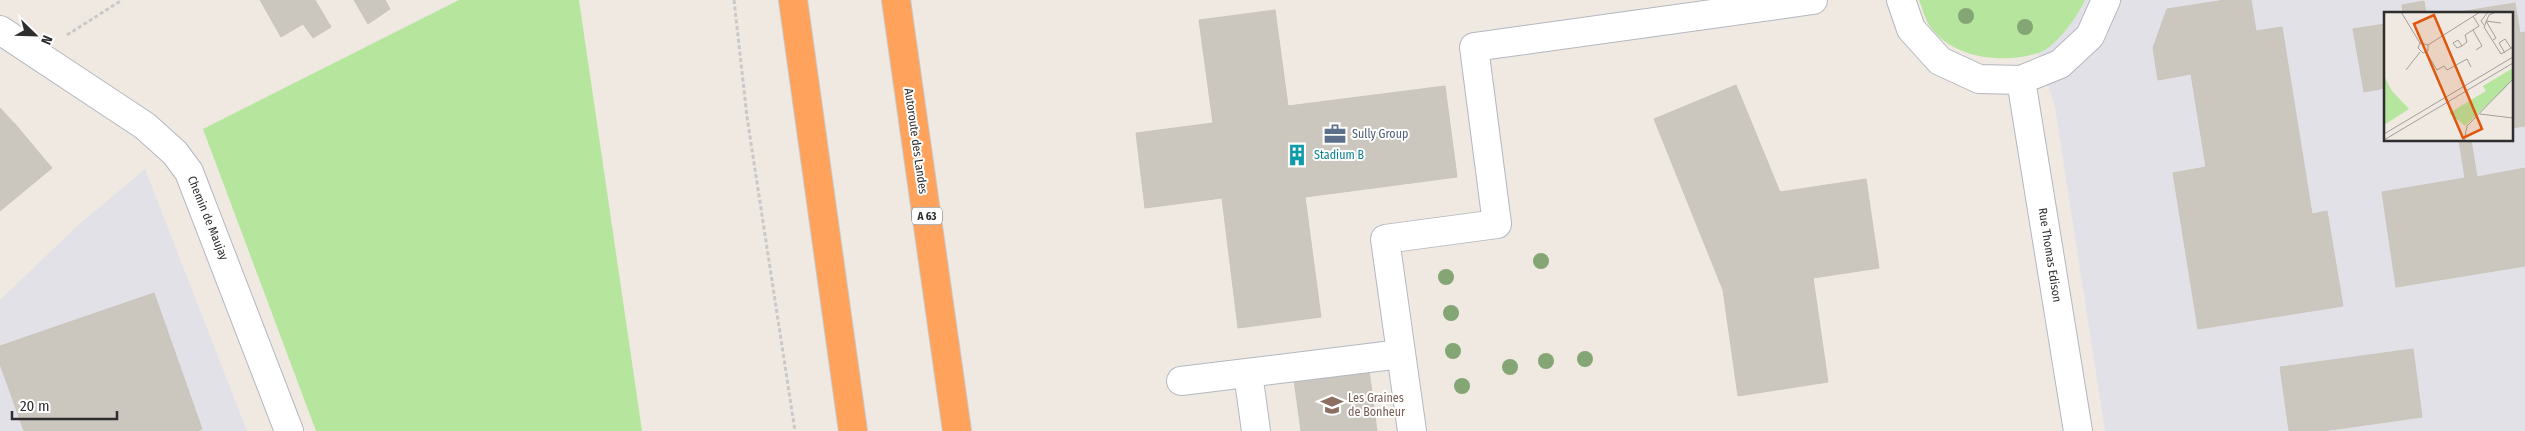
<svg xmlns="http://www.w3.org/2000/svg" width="2525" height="431" font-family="'Fira Sans Condensed',sans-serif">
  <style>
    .industrial { fill: #e3e1e8; fill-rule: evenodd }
    .green { fill: #b6e59e }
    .building { fill: #cbc7bf; stroke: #cbc5ba }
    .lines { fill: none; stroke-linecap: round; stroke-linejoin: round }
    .minor-casing { stroke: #b4b7c1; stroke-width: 30 }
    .highway-casing { stroke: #c9c9c9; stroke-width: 30 }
    .path { stroke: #c9c9c9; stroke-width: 3; stroke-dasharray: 4 2.5; stroke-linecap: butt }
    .minor { stroke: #fff; stroke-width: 28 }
    .highway { stroke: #ffa35c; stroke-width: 28 }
    .tree { fill: #84a574 }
    .labels { text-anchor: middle; stroke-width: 4; stroke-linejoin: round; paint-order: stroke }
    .shield { fill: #fff; stroke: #6d6d6d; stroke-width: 1 }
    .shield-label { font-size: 11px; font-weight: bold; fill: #2e2e2e }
    .service-label { font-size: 12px; fill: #4e5e75; stroke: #fff; text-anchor: start }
    .street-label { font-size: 12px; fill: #2e2e2e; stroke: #fff }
    .culture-label { font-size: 12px; fill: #0d838f; stroke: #fff; text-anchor: start }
    .education-label { font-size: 12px; fill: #785e54; stroke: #fff; text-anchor: start }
    .inset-road { fill: none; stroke: #a29e99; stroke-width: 1 }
    .view { fill: #df570e; fill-opacity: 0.15; stroke: #df570e; stroke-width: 2.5 }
    .inset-edge { fill: none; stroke: #2e2e2e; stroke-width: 2.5 }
  </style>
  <rect width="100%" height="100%" fill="#efe9e1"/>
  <!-- industrial -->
  <path class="industrial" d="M2021 0H2525V431H2105L2055 107ZM2385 14H2511V140H2385Z
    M145 169 247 431H0V300L76 227Z"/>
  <!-- green -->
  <path class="green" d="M459 0H579L642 431H316L203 129Z
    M1919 0H2085C2079 15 2056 46 2041 52 2006 65 1951 59 1929 25 1925 18 1922 8 1919 0Z"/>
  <!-- building -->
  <path class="building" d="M260 0H315L331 27 313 38 303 24 281 37Z
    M354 0H385L390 9 368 24Z
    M2225 0H2251L2256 31 2282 27 2312 214 2327 211 2343 306 2198 329 2173 173 2206 167 2191 74 2158 80 2153 48 2167 9Z
    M2424 1 2426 14H2403L2402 5Z
    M2515 3 2520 33 2525 32V126L2511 128V14H2447Z
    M1275 10 1288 106 1445 86 1457 177 1305 197 1321 317 1238 328 1222 198 1145 208 1136 133 1213 123 1199 20Z
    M2385 24V88L2364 92 2353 29Z
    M1736 85 1780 192 1866 179 1879 268 1813 278 1828 382 1738 396 1723 290 1654 119Z
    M0 108 16 125 9 131 30 154 36 149 52 168 0 211Z
    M16 125 36 149 30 154 9 131Z
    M2459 140H2471L2477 177 2525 168V266L2396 287 2382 192 2465 178Z
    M154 293 202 429 197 431H24L0 364V346Z
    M2413 349 2422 417 2323 431H2289L2280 367Z
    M1369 370 1377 431H1301L1294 380Z"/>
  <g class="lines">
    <!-- minor casing -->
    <g class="minor-casing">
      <path id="minor" d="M1901 0 1911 29 1940 61 1979 79 2021 80 2060 64 2090 36 2106 0
        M0 30 145 126 175 153 189 172 289 431
        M2021 80 2078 431
        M1248 373 1256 431
        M1181 381 1401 354
        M1412 431 1385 239 1497 224 1474 47 1813 0"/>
    </g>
    <!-- highway casing -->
    <g class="highway-casing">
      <path id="highway" d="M793 0 853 431
        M896 0 957 431"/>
    </g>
    <!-- path -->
    <path class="path" d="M734 0 747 117 795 431
      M67 35 122 0"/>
    <!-- minor -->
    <use href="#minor" class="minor"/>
    <!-- highway -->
    <use href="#highway" class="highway"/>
  </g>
  <!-- trees -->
  <g class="tree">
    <circle cx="1966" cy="16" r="8"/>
    <circle cx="2025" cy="27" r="8"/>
    <circle cx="1541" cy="261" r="8"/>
    <circle cx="1446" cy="277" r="8"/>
    <circle cx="1451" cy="313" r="8"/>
    <circle cx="1453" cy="351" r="8"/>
    <circle cx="1585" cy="359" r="8"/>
    <circle cx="1546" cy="361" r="8"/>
    <circle cx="1510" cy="367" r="8"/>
    <circle cx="1462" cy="386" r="8"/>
  </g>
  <!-- icons -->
  <defs>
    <g id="office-bare" transform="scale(1.725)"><path d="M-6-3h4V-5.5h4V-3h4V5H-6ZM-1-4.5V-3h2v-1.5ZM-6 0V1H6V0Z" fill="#5c6f8a" stroke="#fff" stroke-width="2.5" paint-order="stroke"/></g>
    <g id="building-bare" transform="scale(1.725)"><path d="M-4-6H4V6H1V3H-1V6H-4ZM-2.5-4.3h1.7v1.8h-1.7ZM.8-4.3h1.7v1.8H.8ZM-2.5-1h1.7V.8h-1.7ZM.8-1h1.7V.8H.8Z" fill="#0f9aa8" stroke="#fff" stroke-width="2.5" paint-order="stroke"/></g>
    <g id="school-bare" transform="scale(1.725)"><path d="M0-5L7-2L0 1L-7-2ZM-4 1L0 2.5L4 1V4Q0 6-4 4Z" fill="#8d6e63" stroke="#fff" stroke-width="2.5" paint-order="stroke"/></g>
  </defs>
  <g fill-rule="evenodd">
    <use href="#office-bare" x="1335" y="134"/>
    <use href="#building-bare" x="1297" y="155"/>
    <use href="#school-bare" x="1332" y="405"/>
  </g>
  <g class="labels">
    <!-- shield labels -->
    <rect class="shield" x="912" y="207.5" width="30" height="17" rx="4"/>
    <g class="shield-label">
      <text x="927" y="220">A 63</text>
    </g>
    <!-- service labels -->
    <g class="service-label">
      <text x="1352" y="138">Sully Group</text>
    </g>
    <!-- street labels -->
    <g class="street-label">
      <text transform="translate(916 141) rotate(82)" y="4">Autoroute des Landes</text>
      <text transform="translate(208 218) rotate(68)" y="4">Chemin de Maujay</text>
      <text transform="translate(2050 255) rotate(81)" y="4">Rue Thomas Edison</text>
    </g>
    <!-- culture labels -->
    <g class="culture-label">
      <text x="1314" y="159">Stadium B</text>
    </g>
    <!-- education labels -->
    <g class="education-label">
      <text x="1348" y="402">Les Graines<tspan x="1348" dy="14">de Bonheur</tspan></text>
    </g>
  </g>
  <!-- overview -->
  <g transform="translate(2384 12)">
    <rect width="129" height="129" fill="#efe9e1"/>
    <path d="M129 56V65L122 75 81 114 65 101 102 79 99 74ZM0 64 8 79 25 97 0 113Z" fill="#b6e59e"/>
    <path class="inset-road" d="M17 0 36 31M112 0 105 3 100 15 117 42 129 35M102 9 112 26 109 28M102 9 117 11M100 13 97 9 104 0M89 18 98 34 92 38M36 31 44 33 96 0M36 31 34 36 39 41 44 39V33M78 34 74 28 69 31 73 36 78 34 83 30 81 23 95 14 89 4M42 40 53 58 60 54 63 58 83 47 87 55M121 41 115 31 121 27 127 36M22 58 36 40M96 102 129 106M0 122 129 45M0 128 129 51M80 129 83 114 129 67"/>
    <path class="view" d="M50 3 98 117 79 126 30 12Z"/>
    <rect width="129" height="129" class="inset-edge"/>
  </g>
  <!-- north arrow -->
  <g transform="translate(35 35) rotate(113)" stroke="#ffffff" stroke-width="4" paint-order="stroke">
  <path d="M0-4L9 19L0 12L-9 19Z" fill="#2e2e2e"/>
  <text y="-8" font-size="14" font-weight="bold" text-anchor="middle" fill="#2e2e2e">N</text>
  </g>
  <!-- scale -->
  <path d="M12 411v8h105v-8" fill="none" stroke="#2e2e2e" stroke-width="2.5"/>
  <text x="20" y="411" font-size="15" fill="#2e2e2e" stroke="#ffffff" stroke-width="4" paint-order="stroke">20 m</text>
</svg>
